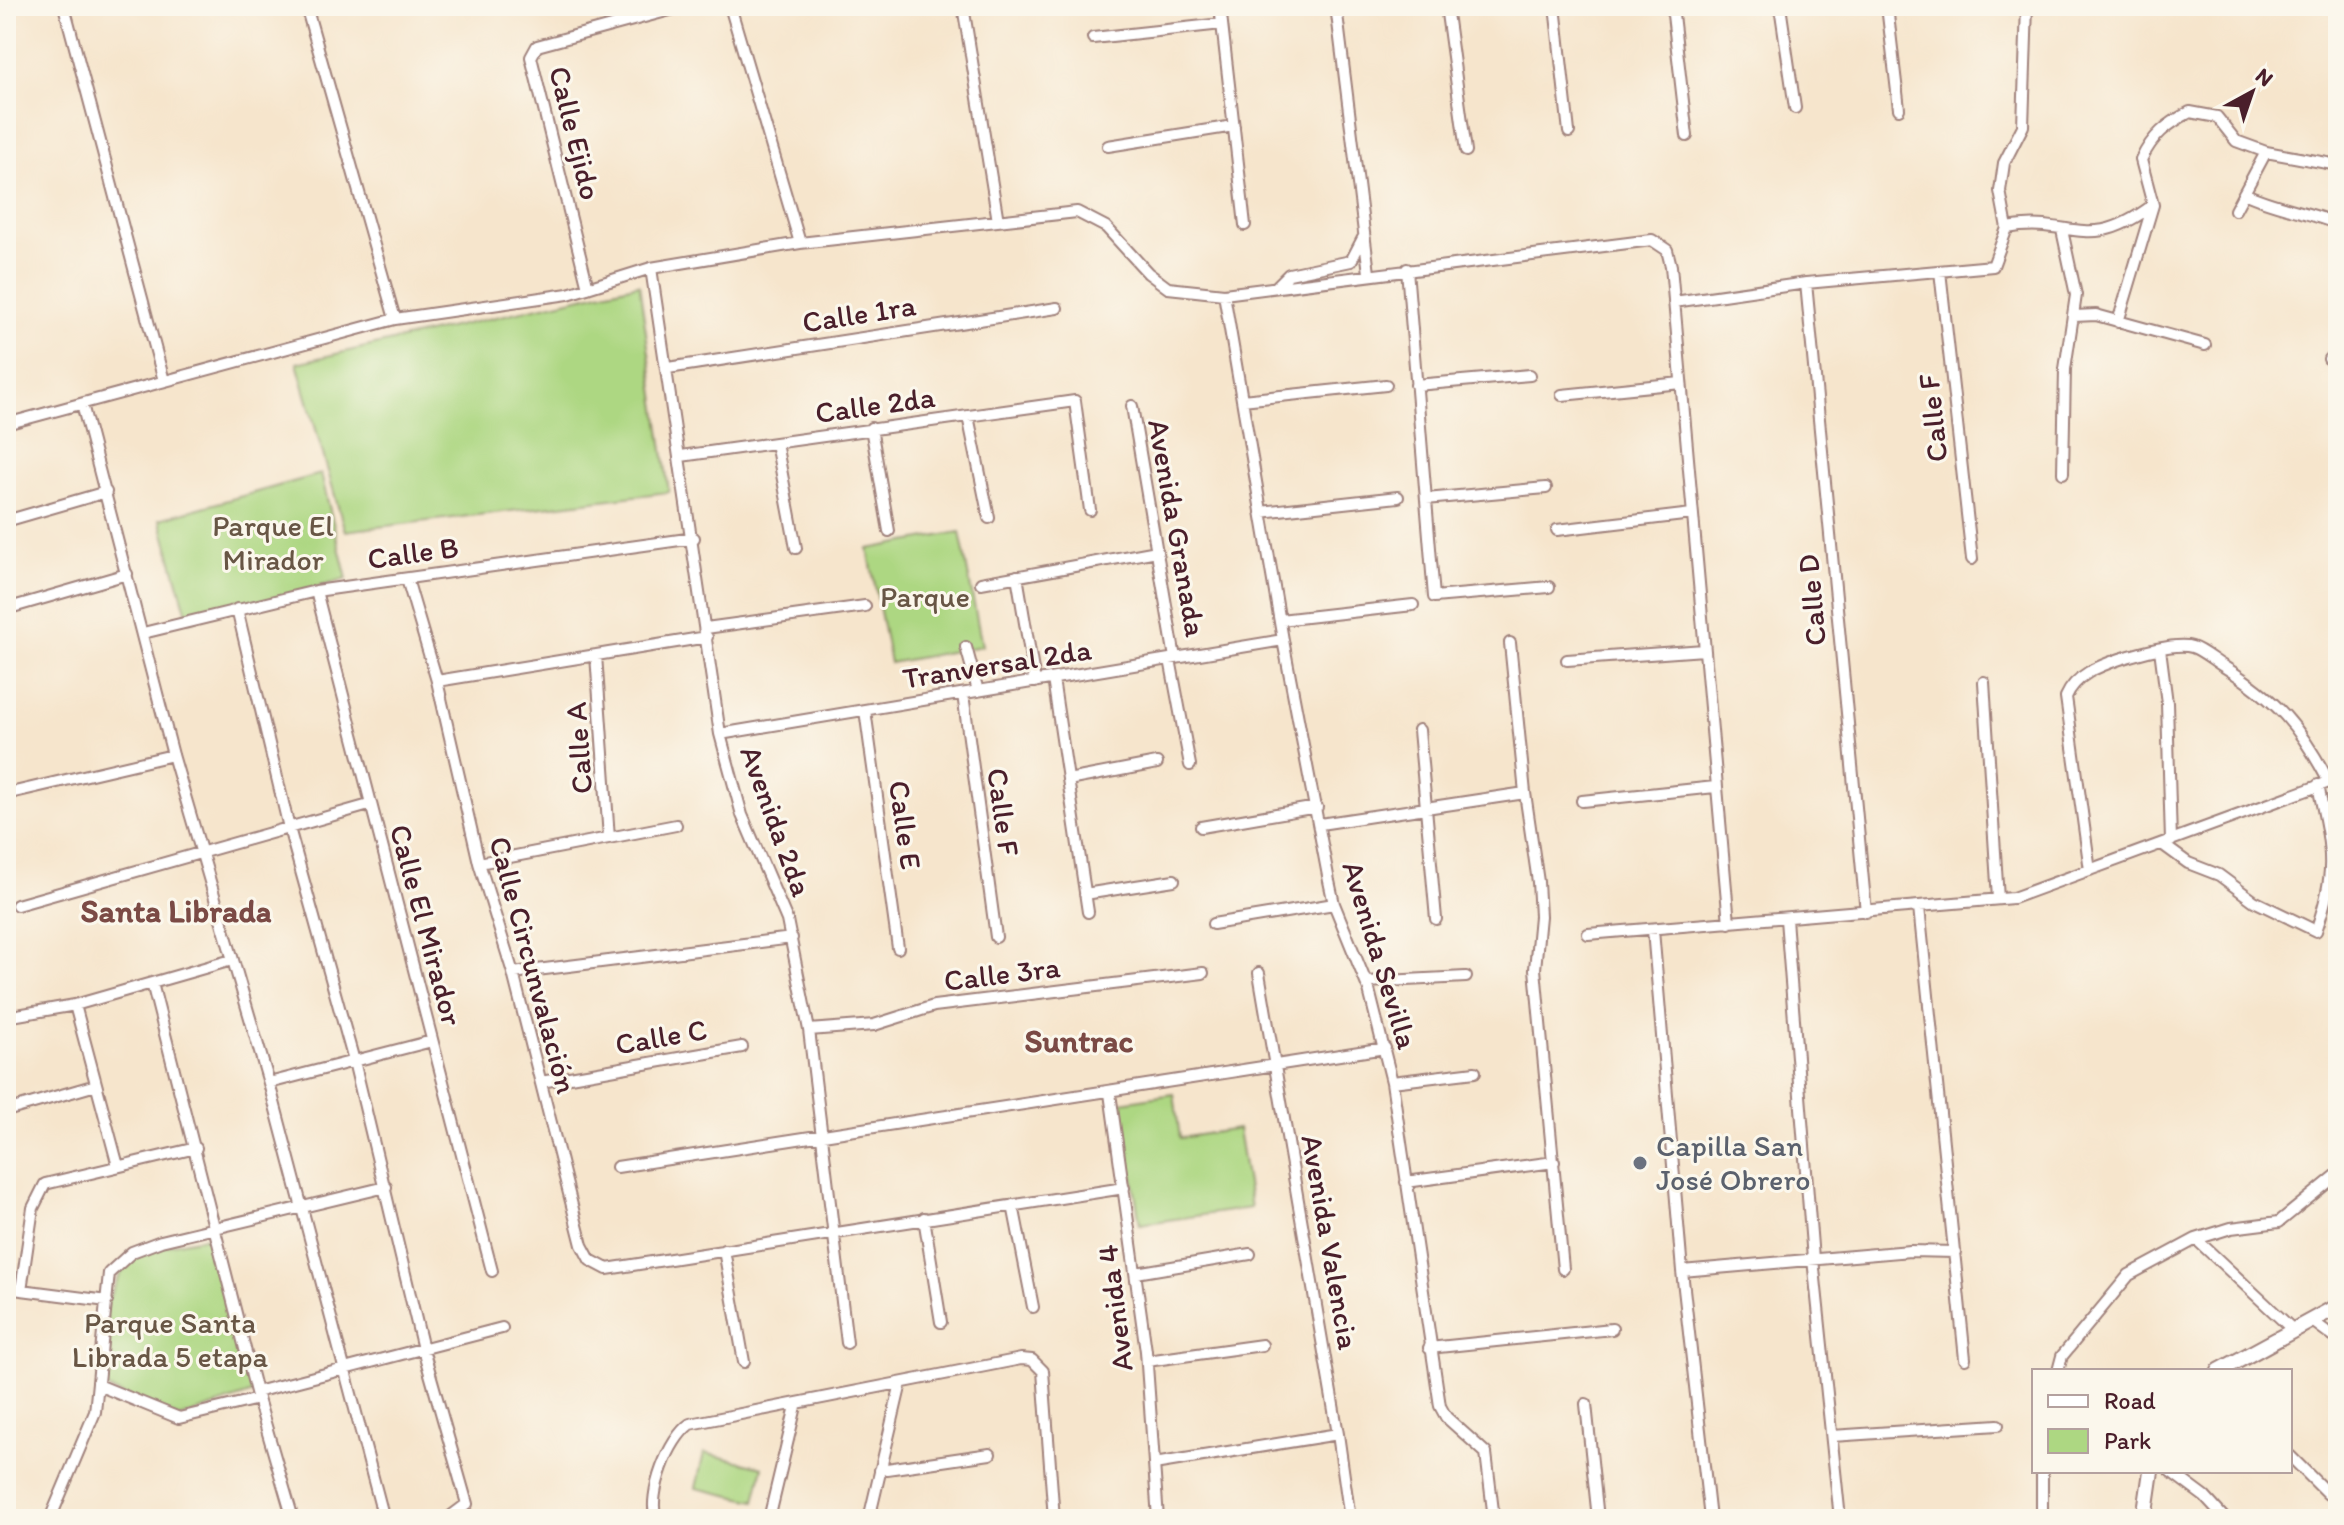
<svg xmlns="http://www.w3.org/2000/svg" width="2344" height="1525" font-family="Itim,sans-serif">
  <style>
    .green { fill: #add782; stroke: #7c7b56; stroke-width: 2 }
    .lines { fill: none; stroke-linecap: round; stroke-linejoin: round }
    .street-casing { stroke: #a0827c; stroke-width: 14 }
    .secondary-casing { stroke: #a0827c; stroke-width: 18 }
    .street { stroke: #fff; stroke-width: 10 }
    .secondary { stroke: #fff; stroke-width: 14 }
    .worship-dot { fill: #6b7280; stroke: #fbf7ec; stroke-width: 3 }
    .labels { text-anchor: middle; stroke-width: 6; stroke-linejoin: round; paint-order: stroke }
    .street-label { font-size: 30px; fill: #4a1f2b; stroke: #fbf7ec }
    .park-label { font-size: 30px; fill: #685645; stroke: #fbf7ec }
    .worship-label { font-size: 30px; fill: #5b616d; stroke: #fbf7ec; text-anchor: start }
    .neighbourhood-label { font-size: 32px; font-weight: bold; fill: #7b4a45; stroke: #fbf7ec }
  </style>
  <rect width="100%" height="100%" fill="#fbf7ec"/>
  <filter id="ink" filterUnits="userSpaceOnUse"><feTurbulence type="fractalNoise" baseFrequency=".0125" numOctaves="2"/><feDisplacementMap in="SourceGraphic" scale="16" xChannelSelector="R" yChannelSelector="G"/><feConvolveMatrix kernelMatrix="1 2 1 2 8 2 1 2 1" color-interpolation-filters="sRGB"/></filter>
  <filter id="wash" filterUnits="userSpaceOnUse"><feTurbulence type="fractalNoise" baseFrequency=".006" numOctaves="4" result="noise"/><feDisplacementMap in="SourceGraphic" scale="32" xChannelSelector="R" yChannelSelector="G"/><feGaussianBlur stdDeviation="1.8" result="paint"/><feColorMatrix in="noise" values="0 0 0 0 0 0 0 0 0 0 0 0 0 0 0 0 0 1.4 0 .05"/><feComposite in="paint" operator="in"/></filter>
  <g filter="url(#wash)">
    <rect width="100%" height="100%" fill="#f6e5cc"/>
    <!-- green -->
    <path class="green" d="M639 284 669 492 345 531 297 363Z
      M321 474 347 579 189 621 160 519Z
      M960 532 982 646 890 663 868 549Z
      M1174 1094 1180 1138 1238 1129 1251 1208 1140 1224 1121 1102Z
      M208 1237 256 1392 179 1418 98 1385 107 1301 132 1252Z
      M704 1453 763 1467 755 1501 696 1488Z"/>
  </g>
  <g filter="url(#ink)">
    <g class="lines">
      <!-- street casing -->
      <g class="street-casing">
        <path id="street" d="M64 6 164 381
          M306 6 395 319
          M730 6 800 243
          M963 6 998 221
          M1220 6 1245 225
          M1336 6 1369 273
          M1446 6 1466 151
          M1555 6 1569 132
          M1672 6 1687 136
          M1780 6 1795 108
          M1887 6 1899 109
          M1093 38 1222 24
          M2338 71V81
          M1108 146 1234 126
          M2244 193C2271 206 2299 210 2327 220
          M2235 210 2266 152
          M2007 228C2072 216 2087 255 2153 205
          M2062 230 2076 295 2065 369 2063 473
          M651 268 720 734 742 815 787 920 809 1030 847 1343
          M1407 269 1434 597 1549 587
          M1940 271 1972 559
          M1806 283 1866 912
          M1276 287 1289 274 1351 261 1363 238
          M588 288 531 57 537 46 685 6
          M1224 294 1283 640 1329 881 1334 904 1369 990 1392 1082 1440 1406 1446 1417 1486 1453 1494 1519
          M1674 302 1806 283 1993 266 2007 228 2000 191 2004 163 2023 126 2027 6
          M2074 316 2096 315 2205 345
          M2118 322 2153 205 2141 160C2152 136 2167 124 2190 112L2217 117 2236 141 2266 152 2338 165
          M2329 359 2338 357
          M668 368 1057 308
          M1416 385 1530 375
          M1562 395 1681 383
          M1242 400 1386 385
          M82 404 173 755 269 1083 384 1519
          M1132 406 1175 658
          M968 416 989 518
          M6 424 395 319 568 294 651 268 800 243 1077 212 1106 227 1148 273 1168 288 1224 294 1652 240 1667 250 1671 266 1729 923
          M871 428 889 531
          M776 443 796 548
          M681 456 1075 401 1090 510
          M1426 499 1546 488
          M1261 512 1398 497
          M6 521 106 492
          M1557 530 1692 514
          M1017 576 1035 682
          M407 579 437 681 479 863 513 973 582 1245 590 1260 607 1269 1124 1188
          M981 583 1157 551
          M316 591 492 1271
          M6 609 127 574
          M237 609 289 828 354 1061 423 1349 467 1504 447 1519
          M1280 620 1413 605
          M706 628 865 606
          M143 633 316 591 694 538
          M1510 643 1525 793 1538 882 1540 916 1535 969 1563 1269
          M966 647 978 691
          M2160 649 2167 703 2171 841
          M596 655 609 838
          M1170 659 1190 765
          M1567 660 1704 650
          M1053 679 1088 912
          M437 681 707 637
          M1984 682 1998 899
          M963 694 996 937
          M865 710 898 948
          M1419 730 1436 919
          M720 734 1283 640
          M1068 780 1157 763
          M6 794 173 755
          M1582 801 1715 787
          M1320 824 1525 793
          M1201 827 1317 807
          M2162 844 2188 863 2219 875 2254 901 2316 931C2338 867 2331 849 2318 785
          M479 863 676 825
          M1085 894 1174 880
          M17 905 369 805
          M1919 907 1965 1359
          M1786 919 1813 1259 1840 1519
          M1213 924 1334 904
          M1653 930 1682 1271 1710 1519
          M1588 934 2013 898 2329 782C2300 726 2276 699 2223 666 2213 660 2202 650 2192 647 2176 642 2136 654 2120 659 2099 666 2075 675 2066 697L2090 870
          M513 973 792 938
          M1259 973 1338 1434 1350 1519
          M1366 982 1466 977
          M152 983 256 1392 293 1519
          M75 1005 118 1166
          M6 1017 75 1005 232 960
          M809 1030 874 1025 934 1006 1203 973
          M541 1082 742 1047
          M1392 1082 1475 1072
          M269 1083 432 1041
          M1110 1093 1146 1351 1158 1519
          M6 1111 96 1085
          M617 1167 1385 1048
          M1406 1182 1554 1162
          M1013 1205 1033 1307
          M924 1218 941 1322
          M2196 1239 2292 1329
          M724 1250 744 1362
          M1682 1271 1910 1251 1955 1252
          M1136 1273 1250 1254
          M6 1288 107 1301
          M21 1290 33 1208 45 1184 196 1148
          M2311 1320 2338 1340
          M1429 1348 1612 1329
          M1147 1361 1262 1345
          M2058 1371 2062 1356 2129 1275 2196 1239 2231 1228 2279 1222 2338 1174
          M98 1385 179 1418 258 1399
          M256 1392 502 1328
          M1586 1404 1598 1519
          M1832 1436 1998 1425
          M2290 1456 2328 1494
          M1154 1464 1338 1434
          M880 1470 990 1454
          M2042 1471V1519
          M2170 1471 2205 1497 2225 1519
          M50 1519 95 1412 109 1273 132 1252 161 1241 386 1187
          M656 1519C647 1495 669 1438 690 1424L1021 1359 1032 1360 1043 1371 1054 1519
          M769 1519 796 1406
          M869 1519 901 1383"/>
      </g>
      <!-- secondary casing -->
      <g class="secondary-casing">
        <path id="secondary" d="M2219 1371 2338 1306
          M2144 1519 2151 1471"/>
      </g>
      <!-- street -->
      <use href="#street" class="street"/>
      <!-- secondary -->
      <use href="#secondary" class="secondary"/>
    </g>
  </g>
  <!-- markers -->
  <circle class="worship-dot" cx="1640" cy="1163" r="8"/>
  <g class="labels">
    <!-- street labels -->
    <g class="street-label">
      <text transform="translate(575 133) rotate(76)" y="10">Calle Ejido</text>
      <text transform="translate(859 314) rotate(-9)" y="10">Calle 1ra</text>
      <text transform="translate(875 405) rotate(-8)" y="10">Calle 2da</text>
      <text transform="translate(1933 418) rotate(-96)" y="10">Calle F</text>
      <text transform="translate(1177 528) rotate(80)" y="10">Avenida Granada</text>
      <text transform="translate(413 553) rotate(-8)" y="10">Calle B</text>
      <text transform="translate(1812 600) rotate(-95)" y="10">Calle D</text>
      <text transform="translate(997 664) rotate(-9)" y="10">Tranversal 2da</text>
      <text transform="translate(579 748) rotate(-94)" y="10">Calle A</text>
      <text transform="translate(1003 812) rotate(82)" y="10">Calle F</text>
      <text transform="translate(776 821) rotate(70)" y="10">Avenida 2da</text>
      <text transform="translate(905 825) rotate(82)" y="10">Calle E</text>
      <text transform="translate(426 925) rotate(75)" y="10">Calle El Mirador</text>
      <text transform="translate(1380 955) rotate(73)" y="10">Avenida Sevilla</text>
      <text transform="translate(533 965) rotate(75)" y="10">Calle Circunvalación</text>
      <text transform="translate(1002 974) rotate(-7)" y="10">Calle 3ra</text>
      <text transform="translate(661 1037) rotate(-10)" y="10">Calle C</text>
      <text transform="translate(1330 1242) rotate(80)" y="10">Avenida Valencia</text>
      <text transform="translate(1115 1308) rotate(-97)" y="10">Avenida 4</text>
    </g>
    <!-- park labels -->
    <g class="park-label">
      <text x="273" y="536">Parque El<tspan x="273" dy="34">Mirador</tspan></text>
      <text x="925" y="607">Parque</text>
      <text x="170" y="1333">Parque Santa<tspan x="170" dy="34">Librada 5 etapa</tspan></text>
    </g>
    <!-- worship labels -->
    <g class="worship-label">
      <text x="1656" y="1156">Capilla San<tspan x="1656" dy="34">José Obrero</tspan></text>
    </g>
    <!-- neighbourhood labels -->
    <g class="neighbourhood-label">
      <text x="176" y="922">Santa Librada</text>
      <text x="1079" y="1052">Suntrac</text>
    </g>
  </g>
  <!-- margin -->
  <rect width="2344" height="1525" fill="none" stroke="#fbf7ec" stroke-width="32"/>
  <!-- legend -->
  <rect x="2032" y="1369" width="260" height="104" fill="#fbf7ec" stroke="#b4a19f" stroke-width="2"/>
  <rect x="2048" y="1395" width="40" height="12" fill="#ffffff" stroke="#b4a19f" stroke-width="2"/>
  <text x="2104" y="1409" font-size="24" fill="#4a1f2b">Road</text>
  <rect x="2048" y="1429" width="40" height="24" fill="#add782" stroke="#b4a19f" stroke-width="2"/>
  <text x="2104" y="1449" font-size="24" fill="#4a1f2b">Park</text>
  <!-- north arrow -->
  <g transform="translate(2252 92) rotate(40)" stroke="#fbf7ec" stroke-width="6" paint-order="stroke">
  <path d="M0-6L14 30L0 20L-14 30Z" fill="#4a1f2b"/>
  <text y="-12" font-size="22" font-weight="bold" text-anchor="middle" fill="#4a1f2b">N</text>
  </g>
</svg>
